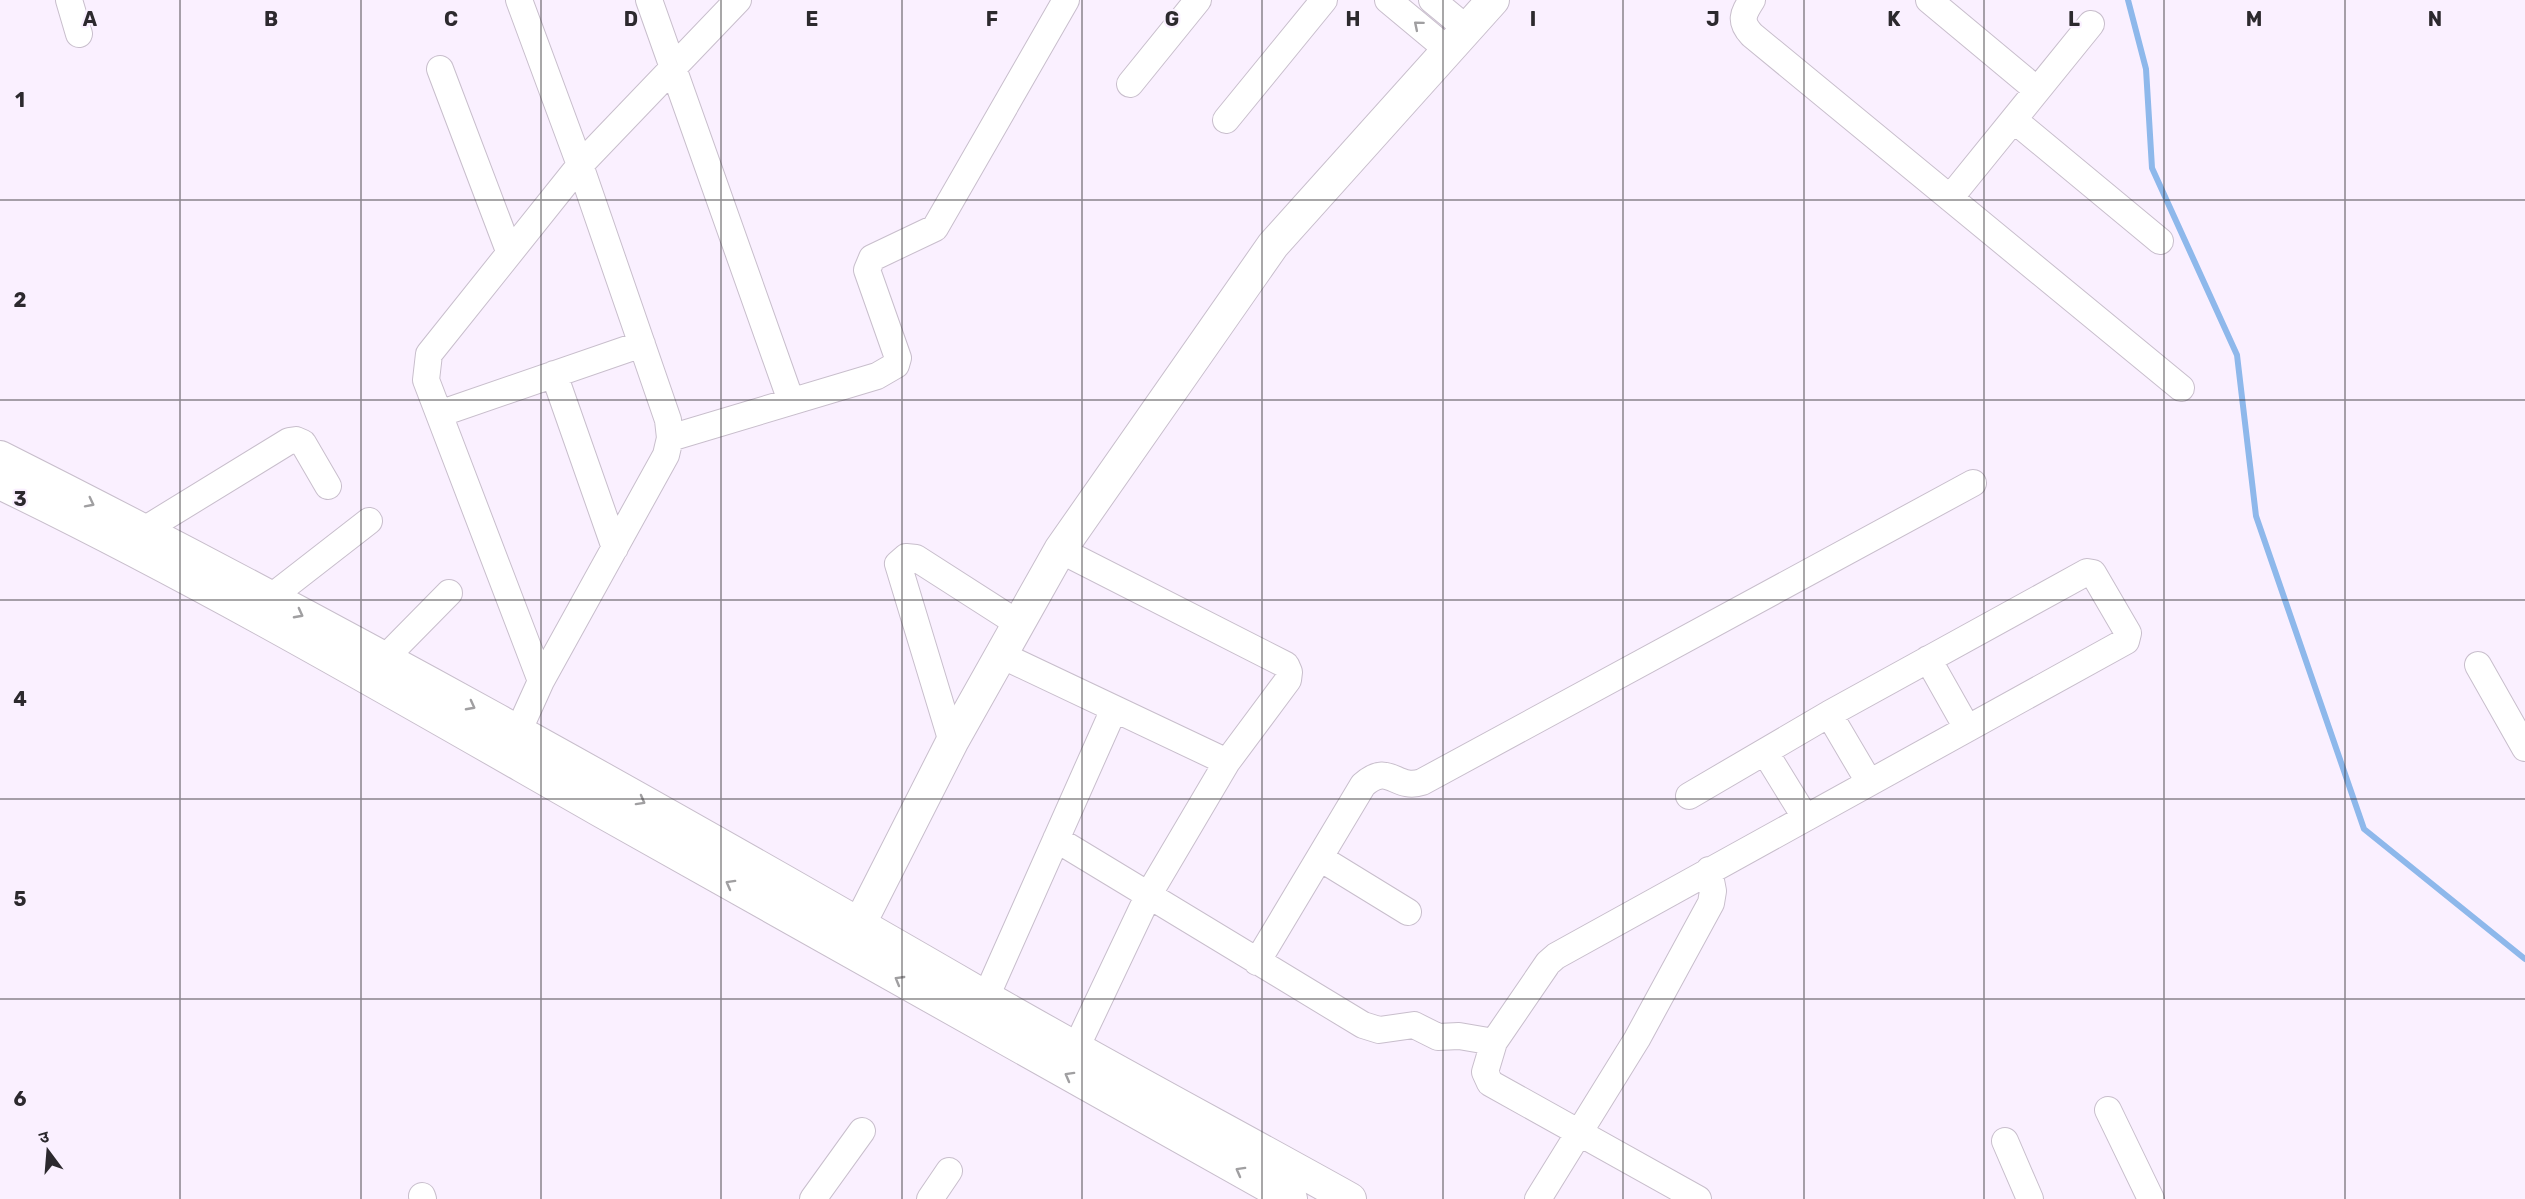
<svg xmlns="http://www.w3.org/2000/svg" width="2525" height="1199" font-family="Rubik,'Noto Sans Devanagari',sans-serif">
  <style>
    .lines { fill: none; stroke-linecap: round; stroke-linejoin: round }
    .stream { stroke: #8eb8eb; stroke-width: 6 }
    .minor-casing { stroke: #c8becc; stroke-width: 28 }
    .major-casing { stroke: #c8becc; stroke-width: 34 }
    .minor { stroke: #fff; stroke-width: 26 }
    .major { stroke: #fff; stroke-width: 32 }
    .oneway { stroke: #a09fa1 }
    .grid { fill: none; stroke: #2c292e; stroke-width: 1.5; stroke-opacity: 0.55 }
    .grid-label { font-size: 20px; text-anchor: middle; font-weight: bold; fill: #2c292e; stroke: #faf0ff; stroke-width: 4.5; stroke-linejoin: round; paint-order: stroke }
  </style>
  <rect width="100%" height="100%" fill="#faf0ff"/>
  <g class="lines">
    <!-- stream -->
    <path class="stream" d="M2128 0 2146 69 2152 168 2237 355 2256 516 2364 829 2525 959"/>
    <!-- minor casing -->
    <g class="minor-casing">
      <path id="minor" d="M69 0 79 34
        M649 0 791 401
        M1388 0 1448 50
        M1432 0 1467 29
        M1752 0C1743 14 1739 21 1752 35L2181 388
        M1929 0 2037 90
        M440 69 509 251
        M1130 84 1198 0
        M1226 120 1324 0
        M2014 120 2160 241
        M1950 198 2091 24
        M554 374 615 548
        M439 414 642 344
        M670 438 877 376 896 365 898 358 867 270 872 258 935 228 1066 0
        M144 530 289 441 296 440 303 443 328 486
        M1060 550 1286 665 1289 672 1288 680 1227 762 1149 894 1076 1048
        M270 598 369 521
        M1001 655 1227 762
        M384 659 449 593
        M1928 659 1967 728
        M2478 665 2525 748
        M541 681 426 380 429 354 580 165 738 0
        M1829 714 1869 782
        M518 732 541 681 666 455 670 438 668 420 580 165 519 0
        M952 742 898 564 906 557 916 558 1019 624
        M1765 752 1805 817
        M1689 796 1829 714 2087 572 2093 573 2128 633 2126 641 1556 956 1548 963 1494 1042 1485 1072 1490 1083 1698 1199
        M1056 839 1363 1025 1379 1030 1414 1025 1438 1037 1459 1036 1494 1042
        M1320 858 1408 912
        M1257 962 1363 785C1390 761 1395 791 1422 782L1973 483
        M986 997 1114 709
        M2108 1110 2151 1199
        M2005 1141 2030 1199
        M422 1196 423 1199
        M813 1199 862 1131
        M930 1199 949 1171
        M1538 1199 1637 1039 1711 903 1713 891 1709 870"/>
    </g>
    <!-- major casing -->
    <g class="major-casing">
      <path id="major" d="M0 457C334 625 661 809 984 996 1105 1066 1228 1131 1350 1199
        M0 483C205 582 401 697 599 810 829 941 1060 1070 1291 1199
        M851 941 952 742 1060 550 1273 245 1493 0"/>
    </g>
    <!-- minor -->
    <use href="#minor" class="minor"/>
    <!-- major -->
    <use href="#major" class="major"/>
  </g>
  <!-- one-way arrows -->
  <defs><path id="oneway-chevron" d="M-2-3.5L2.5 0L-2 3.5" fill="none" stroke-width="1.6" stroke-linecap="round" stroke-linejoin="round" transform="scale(1.5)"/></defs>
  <g class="oneway">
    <use href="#oneway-chevron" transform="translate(1418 25) rotate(-140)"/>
    <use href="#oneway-chevron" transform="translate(90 503) rotate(27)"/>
    <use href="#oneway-chevron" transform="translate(299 614) rotate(28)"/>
    <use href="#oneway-chevron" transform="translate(471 706) rotate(28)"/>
    <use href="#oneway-chevron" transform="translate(641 801) rotate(29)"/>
    <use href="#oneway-chevron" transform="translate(730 884) rotate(-151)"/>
    <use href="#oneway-chevron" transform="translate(899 980) rotate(-150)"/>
    <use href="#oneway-chevron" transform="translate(1069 1076) rotate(-151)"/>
    <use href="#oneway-chevron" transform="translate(1240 1171) rotate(-151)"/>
  </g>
  <!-- grid -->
  <path class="grid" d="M180 0V1199M361 0V1199M541 0V1199M721 0V1199M902 0V1199M1082 0V1199M1262 0V1199M1443 0V1199M1623 0V1199M1804 0V1199M1984 0V1199M2164 0V1199M2345 0V1199M0 200H2525M0 400H2525M0 600H2525M0 799H2525M0 999H2525"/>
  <g class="grid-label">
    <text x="90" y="26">A</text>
    <text x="271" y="26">B</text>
    <text x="451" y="26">C</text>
    <text x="631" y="26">D</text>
    <text x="812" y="26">E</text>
    <text x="992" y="26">F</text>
    <text x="1172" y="26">G</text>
    <text x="1353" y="26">H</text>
    <text x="1533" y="26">I</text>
    <text x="1713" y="26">J</text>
    <text x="1894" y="26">K</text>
    <text x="2074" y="26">L</text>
    <text x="2254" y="26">M</text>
    <text x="2435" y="26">N</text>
    <text x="20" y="107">1</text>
    <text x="20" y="307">2</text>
    <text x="20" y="506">3</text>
    <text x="20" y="706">4</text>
    <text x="20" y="906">5</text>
    <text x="20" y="1106">6</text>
  </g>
  <!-- north arrow -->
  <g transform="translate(48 1151) rotate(344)" stroke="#faf0ff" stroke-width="4.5" paint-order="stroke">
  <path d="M0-4.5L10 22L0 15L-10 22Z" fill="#2c292e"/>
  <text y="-9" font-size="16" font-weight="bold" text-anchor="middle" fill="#2c292e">उ</text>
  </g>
</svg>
